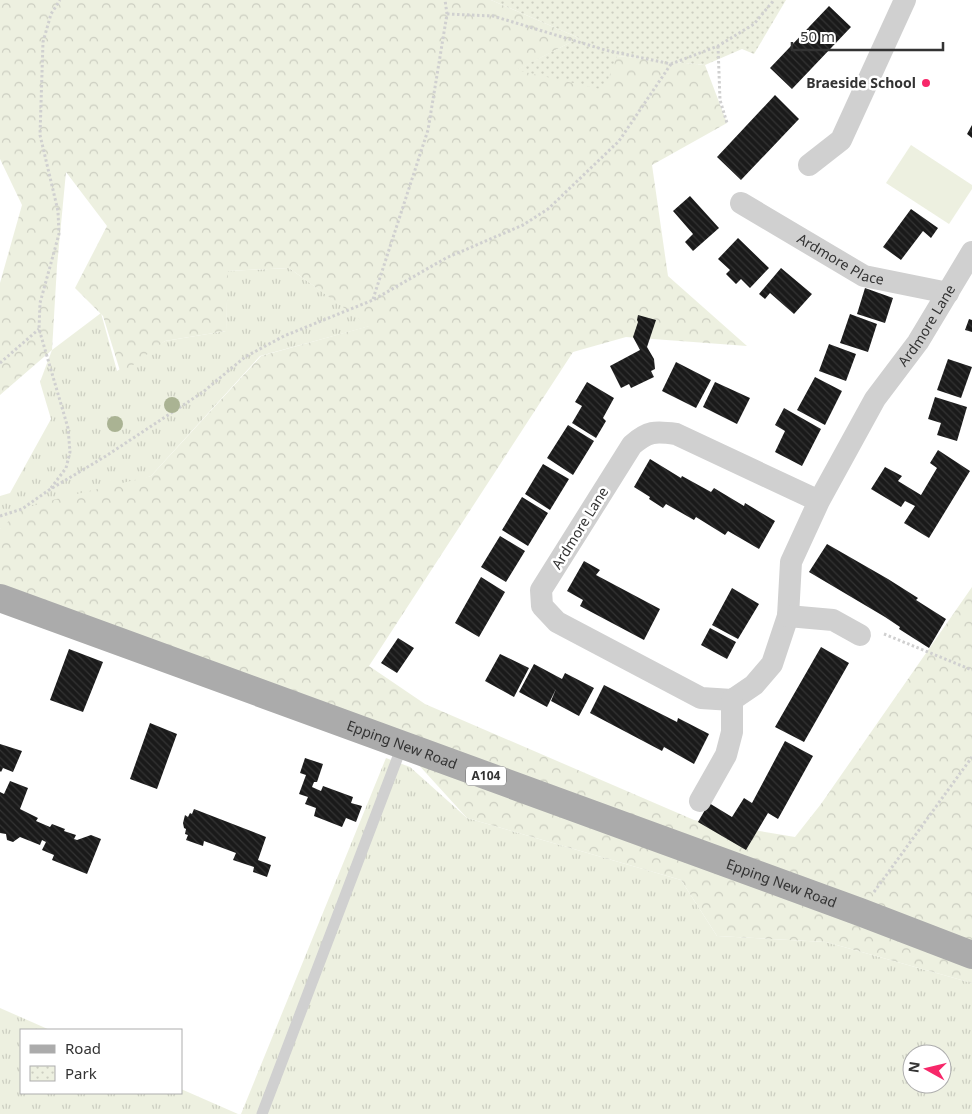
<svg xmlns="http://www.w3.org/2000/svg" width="972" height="1114" font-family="'Noto Sans',sans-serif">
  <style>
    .grass { fill: url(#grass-tufts); fill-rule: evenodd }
    .forest { fill: url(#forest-crowns) }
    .park { fill: url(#park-dots) }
    .pitch { fill: #edf0e0 }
    .building { fill: url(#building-back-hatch) }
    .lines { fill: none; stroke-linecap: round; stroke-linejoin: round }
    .path { stroke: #d0d0d0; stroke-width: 3; stroke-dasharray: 2.5 2.5; stroke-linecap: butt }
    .lane { stroke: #d0d0d0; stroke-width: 11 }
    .street { stroke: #d0d0d0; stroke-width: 22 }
    .primary { stroke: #ababab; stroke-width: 28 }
    .tree { fill: #aab393 }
    .poi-dot { fill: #f72769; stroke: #fff; stroke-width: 2 }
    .labels { text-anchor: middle; stroke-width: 5; stroke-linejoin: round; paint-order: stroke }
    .shield { fill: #fff; stroke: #707070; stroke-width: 1 }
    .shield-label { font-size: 12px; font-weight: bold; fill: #333 }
    .poi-label { font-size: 14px; font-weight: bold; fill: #333; stroke: #fff; text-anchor: end }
    .street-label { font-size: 14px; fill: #333; stroke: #fff }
  </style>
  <defs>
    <pattern id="grass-tufts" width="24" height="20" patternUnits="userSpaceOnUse" patternTransform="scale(1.25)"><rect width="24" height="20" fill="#edf0e0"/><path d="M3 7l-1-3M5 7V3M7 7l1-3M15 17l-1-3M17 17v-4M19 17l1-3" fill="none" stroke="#cccec1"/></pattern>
    <pattern id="forest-crowns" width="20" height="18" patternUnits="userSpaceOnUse" patternTransform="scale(1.25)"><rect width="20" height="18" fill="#edf0e0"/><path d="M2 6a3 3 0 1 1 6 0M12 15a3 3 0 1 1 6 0" fill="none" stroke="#cccec1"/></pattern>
    <pattern id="park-dots" width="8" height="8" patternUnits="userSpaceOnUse" patternTransform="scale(1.25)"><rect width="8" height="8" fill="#edf0e0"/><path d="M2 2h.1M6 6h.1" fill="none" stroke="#cccec1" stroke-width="1.8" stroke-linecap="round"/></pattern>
    <pattern id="building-back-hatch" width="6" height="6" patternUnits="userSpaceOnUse" patternTransform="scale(1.25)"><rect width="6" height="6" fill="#1a1a1a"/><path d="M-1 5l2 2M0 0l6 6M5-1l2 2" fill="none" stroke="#333"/></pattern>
  </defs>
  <rect width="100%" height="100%" fill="#fff"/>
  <!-- grass -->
  <path class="grass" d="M289 268 370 326 260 356 151 476 0 529V496L10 493 51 419 40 382 52 350 101 313 117 371 165 341 226 331 227 271Z
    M386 758 410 767 467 818 681 880 717 936 826 942 972 983V1114H241ZM912 1054H942V1084H912Z
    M0 1008 50 1030H21V1093H181V1089L238 1114H0Z"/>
  <!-- forest -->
  <path class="forest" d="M0 0H491L579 38 517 70 617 56 705 65 727 123 652 165 668 276 747 346 626 337 573 352 369 666 425 704 694 820 795 837 821 804 972 587V983L826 942 717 936 681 880 467 818 396 740 0 599V529L22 509 60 498 151 476 261 356 369 326 289 268 228 271 226 331 165 341 121 374 103 316 75 288 107 226 66 172 57 266 52 350 0 395V283L22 205 0 159Z"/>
  <!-- park -->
  <path class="park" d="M491 0H786L754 54 742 49 705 65 617 56 604 90 516 70 579 38Z"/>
  <!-- pitch -->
  <path class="pitch" d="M911 145 972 185V189L949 224 886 183Z"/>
  <!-- building -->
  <path class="building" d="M829 6 851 27 792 89 770 68Z
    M775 95 799 119 741 180 717 157Z
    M972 125V138L967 134Z
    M690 196 719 228 693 251 685 242 693 234 673 211Z
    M911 209 938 228 931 238 923 231 901 260 883 247Z
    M738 238 769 268 750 288 741 279 736 284 726 274 730 270 718 259Z
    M781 268 812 294 794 314 770 293 765 299 759 294Z
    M865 288 893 298 885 323 857 314Z
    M850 314 877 324 868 352 840 343Z
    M638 315 656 320 647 347 654 359 655 369 651 371 654 377 631 388 629 384 621 388 610 366 640 350 633 337 638 322 637 320Z
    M969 319 972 320V332L965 330Z
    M829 344 856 354 846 381 819 371Z
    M948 359 972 367 961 398 937 390Z
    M676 362 711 380 696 408 662 391Z
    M815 377 842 391 825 425 797 410Z
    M587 382 614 398 603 418 606 421 596 438 572 423 582 406 575 402Z
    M715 382 750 398 737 424 703 407Z
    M935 397 967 407 957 441 937 435 941 423 928 419Z
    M784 408 821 429 802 466 775 452 785 431 775 425Z
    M568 425 594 441 573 475 547 458Z
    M938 450 970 471 929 538 904 523 915 506 905 501 901 507 871 489 885 467 902 476 898 481 921 495 937 468 930 463Z
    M650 459 681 478 682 476 711 492 714 488 744 506 745 503 775 521 759 549 728 531 725 535 696 517 694 520 666 504 663 508 649 499 650 497 634 487Z
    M543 464 569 479 550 510 525 494Z
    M522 497 548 513 528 546 502 530Z
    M500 536 525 551 506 582 481 567Z
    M827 544 888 579 918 598 916 600 946 619 929 648 899 629 900 627 885 617 809 572Z
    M584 561 600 570 596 575 660 609 644 640 580 606 583 600 567 591Z
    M481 577 505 592 479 637 455 623Z
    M732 588 759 604 738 639 712 625Z
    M710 628 736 642 727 659 701 645Z
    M398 638 414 648 397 673 381 663Z
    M821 647 849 663 804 742 775 727Z
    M69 649 103 662 83 712 50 700Z
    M500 654 529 668 514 697 485 681Z
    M534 664 562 679 565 673 594 688 579 716 551 701 556 689 547 707 519 692Z
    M604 685 677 722 678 718 709 734 694 764 664 747 662 751 590 713Z
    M150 723 177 734 157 789 130 779Z
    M785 741 813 756 778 819 768 813 746 850 698 822 709 803 732 817 744 798 752 803Z
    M0 744 22 751 13 772 3 768 1 772 0 771Z
    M305 758 323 764 317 782H314L312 787 321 791 323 786 353 797 351 803 362 806 356 822 346 818 342 827 314 816 316 808 305 804 308 797 299 794 306 775 300 773Z
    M10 781 28 788 20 809 38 818 36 821 50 827 52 824 65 829 64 831 76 835 74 839 77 840 91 835 101 839 87 874 52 860 54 855 42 850 46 842 42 840 40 845 20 837 13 842 7 840 6 834 0 833V792L4 794Z
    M194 809 266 837 258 860 271 865 267 877 253 872 254 867 233 860 236 853 204 841 203 846 186 840 188 835 185 834 186 829 184 828 183 823 185 815 188 817 190 813 192 814Z"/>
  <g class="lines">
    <!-- path -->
    <path class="path" d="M447 14 493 16 605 50 671 64 718 46 754 24 774 0
      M718 46 720 100 727 123
      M373 299 428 130 447 14 445 0
      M0 363 39 329
      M51 488 66 468 70 452 68 428 39 329 40 303 59 234 58 211 40 135 43 42 51 14 60 0
      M0 516 22 509 49 490 106 456 203 392 245 357 284 336 373 300 446 258 523 225 548 209 619 141 671 64
      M884 634 972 670
      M874 892 972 757"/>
    <!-- lane -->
    <path class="lane" d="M262 1114 402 746"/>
    <!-- street -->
    <g class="street">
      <path d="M809 165 841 140 905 0"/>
      <path id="s1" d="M741 203 864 276 948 293"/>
      <path id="s2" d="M819 501 676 434C655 431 648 431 632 445L541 590 542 606 557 622 701 698 732 700 754 685 772 664 788 616 791 562 819 501 875 399 918 342 972 252"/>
      <path d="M788 616 833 620 860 635"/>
      <path d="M700 801 726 755 732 732V700"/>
    </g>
    <!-- primary -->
    <path class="primary" id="s3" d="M0 598 860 912 972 955"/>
  </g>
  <!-- trees -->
  <g class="tree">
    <circle cx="172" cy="405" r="8"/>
    <circle cx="115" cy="424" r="8"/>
  </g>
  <!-- markers -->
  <circle class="poi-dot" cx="926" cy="83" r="5"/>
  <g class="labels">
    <!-- shield labels -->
    <rect class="shield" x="466" y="766.5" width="40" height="19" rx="4"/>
    <g class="shield-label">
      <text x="486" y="780">A104</text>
    </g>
    <!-- poi labels -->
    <g class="poi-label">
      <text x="916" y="88">Braeside School</text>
    </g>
    <!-- street labels -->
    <g class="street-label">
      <text dy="5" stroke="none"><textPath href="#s1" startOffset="115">Ardmore Place</textPath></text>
      <text dy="5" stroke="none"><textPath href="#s2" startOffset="1041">Ardmore Lane</textPath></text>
      <text transform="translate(580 528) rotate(-58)" y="5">Ardmore Lane</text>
      <text dy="5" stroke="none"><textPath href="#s3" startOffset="428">Epping New Road</textPath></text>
      <text dy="5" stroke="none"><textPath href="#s3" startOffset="832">Epping New Road</textPath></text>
    </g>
  </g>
  <!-- legend -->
  <rect x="20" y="1029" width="162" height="65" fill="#ffffff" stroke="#adadad"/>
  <rect x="30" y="1045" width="25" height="8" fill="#ababab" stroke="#adadad"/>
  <text x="65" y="1054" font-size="15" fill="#333333">Road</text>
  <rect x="30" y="1066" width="25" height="15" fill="url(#park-dots)" stroke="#adadad"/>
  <text x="65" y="1079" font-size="15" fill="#333333">Park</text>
  <!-- north arrow -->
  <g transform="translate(927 1069) rotate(278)"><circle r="24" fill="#ffffff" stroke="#adadad"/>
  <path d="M0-4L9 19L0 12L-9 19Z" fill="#f72769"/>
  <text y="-8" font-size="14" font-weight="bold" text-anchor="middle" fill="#333333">N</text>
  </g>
  <!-- scale -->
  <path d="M792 42v8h151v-8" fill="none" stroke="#333333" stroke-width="2.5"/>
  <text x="800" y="42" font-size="15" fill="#333333" stroke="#ffffff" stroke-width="4" paint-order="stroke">50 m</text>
</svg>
